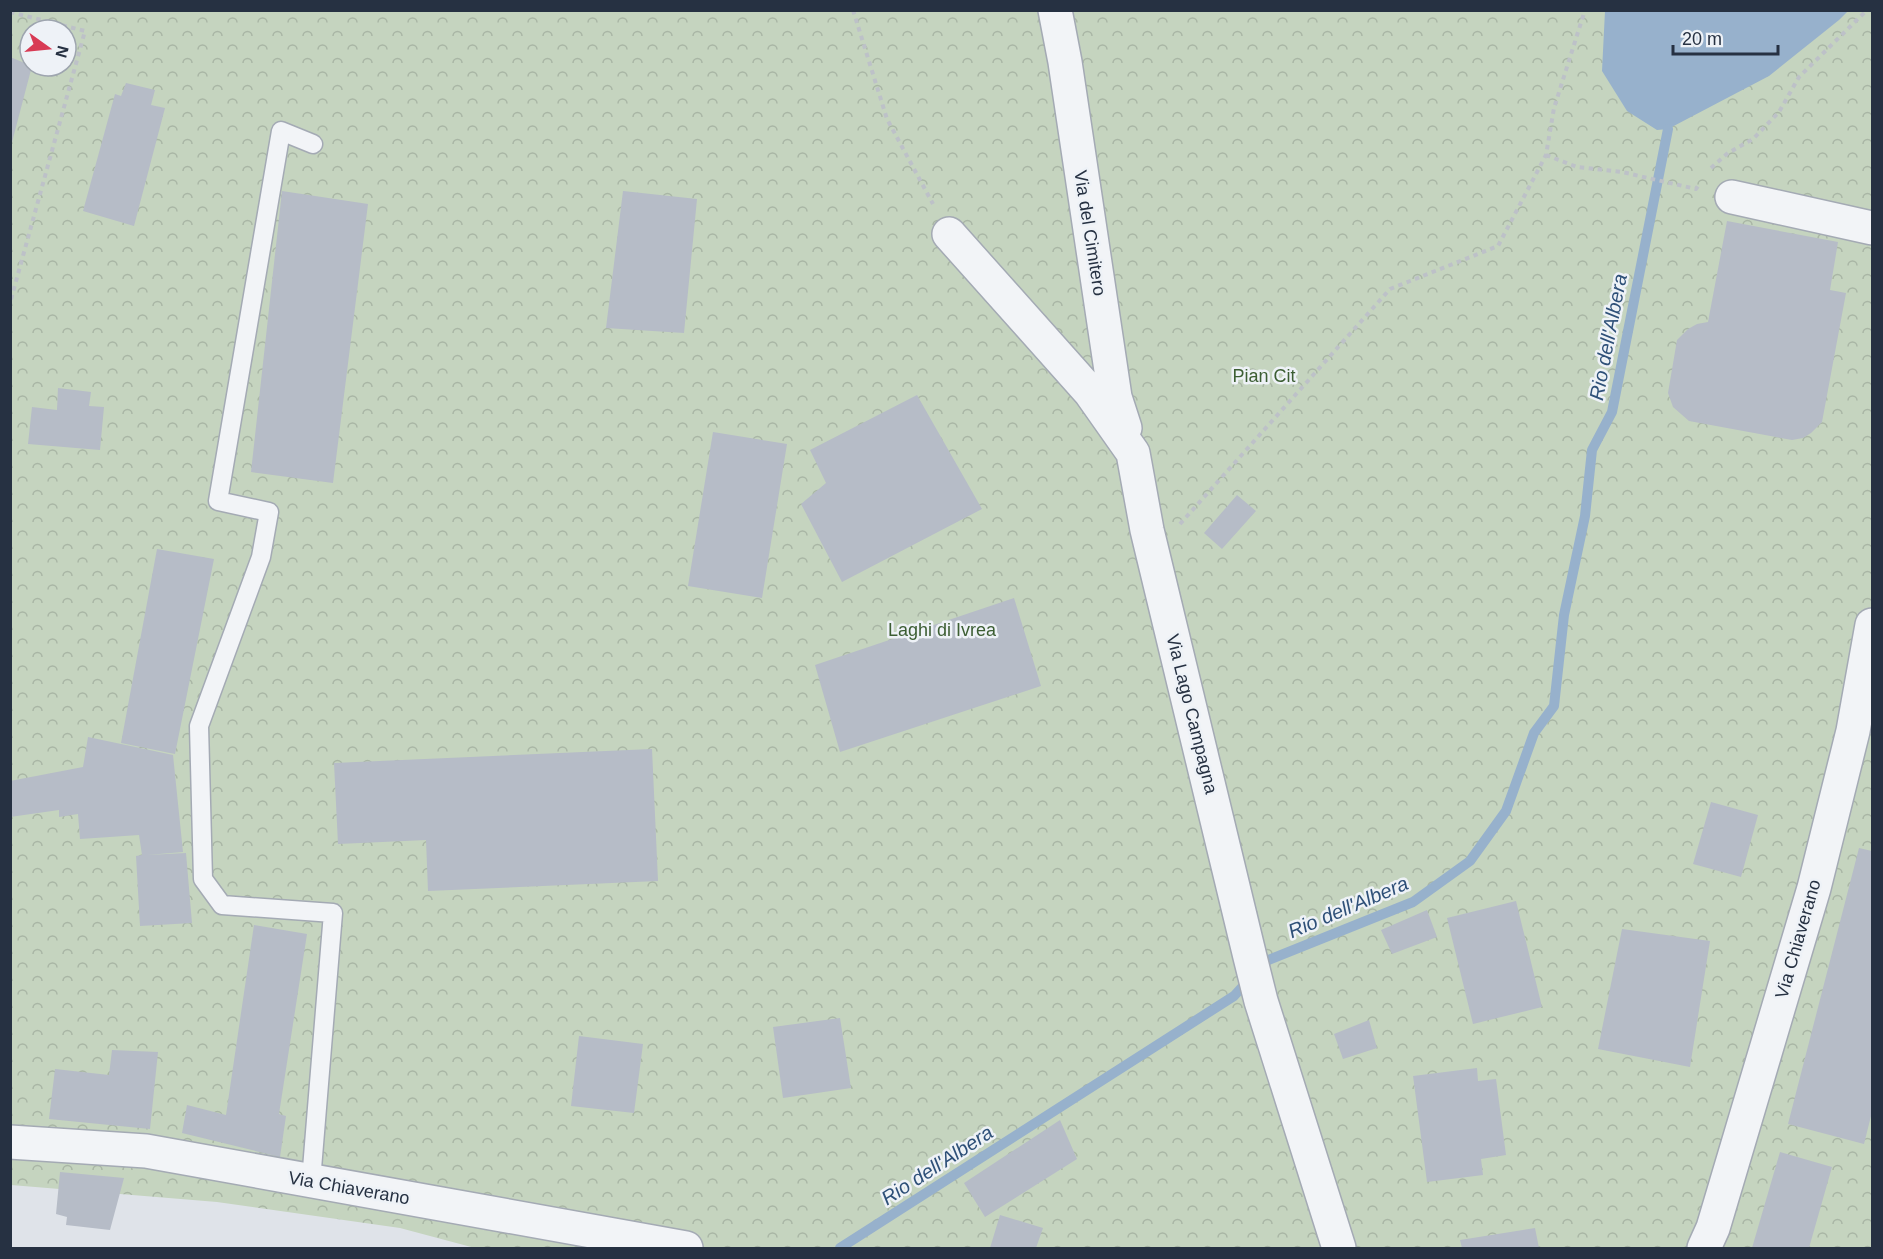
<svg xmlns="http://www.w3.org/2000/svg" width="1883" height="1259" font-family="Arial,sans-serif">
  <style>
    .park { fill: url(#park-crowns); fill-rule: evenodd }
    .water { fill: #97b1cc }
    .lines { fill: none; stroke-linecap: round; stroke-linejoin: round }
    .stream { stroke: #97b1cc; stroke-width: 10 }
    .building { fill: #b6bcc7 }
    .service-casing { stroke: #a4aab4; stroke-width: 21 }
    .minor-casing { stroke: #a4aab4; stroke-width: 36 }
    .tertiary-casing { stroke: #a4aab4; stroke-width: 36 }
    .path { stroke: #bdc1c8; stroke-width: 4; stroke-dasharray: 4.5 4.5; stroke-linecap: butt }
    .service { stroke: #f2f4f7; stroke-width: 18 }
    .minor { stroke: #f2f4f7; stroke-width: 33 }
    .tertiary { stroke: #f2f4f7; stroke-width: 33 }
    .labels { text-anchor: middle; stroke-width: 5; stroke-linejoin: round; paint-order: stroke }
    .street-label { font-size: 18px; fill: #263142; stroke: #eef2f7 }
    .park-label { font-size: 18px; fill: #3c5e33; stroke: #eef2f7 }
    .water-label { font-size: 20px; font-style: italic; fill: #2e5078; stroke: #eef2f7 }
  </style>
  <defs>
    <pattern id="park-crowns" width="20" height="18" patternUnits="userSpaceOnUse" patternTransform="scale(1.5)"><rect width="20" height="18" fill="#c5d4bf"/><path d="M2 6a3 3 0 1 1 6 0M12 15a3 3 0 1 1 6 0" fill="none" stroke="#a9b6a5"/></pattern>
  </defs>
  <rect width="100%" height="100%" fill="#dfe3e9"/>
  <!-- park -->
  <path class="park" d="M10 11H1872V1248H475L400 1228 217 1202 11 1185ZM30 30H66V66H30Z"/>
  <!-- water -->
  <path class="water" d="M1605 11V10L1848 11 1839 20 1769 76 1668 129 1657 130 1627 111 1602 71Z"/>
  <g class="lines">
    <!-- stream -->
    <path class="stream" d="M840 1248 1234 996 1266 961 1413 902 1470 861 1506 811 1534 733 1554 706 1564 615 1585 516 1592 450 1612 412 1668 129"/>
  </g>
  <!-- building -->
  <path class="building" d="M10 57 32 66 11 146H10Z
    M126 83 155 90 151 105 165 108 134 226 83 211 115 94 121 96Z
    M282 191 368 204 333 483 251 472Z
    M623 191 697 199 684 333 606 328Z
    M1727 221 1838 242 1830 290 1846 293 1822 422 1811 433 1803 438 1792 440 1689 421 1673 407 1668 393 1677 340 1688 329 1697 324 1708 322Z
    M58 388 91 392 89 406 104 407 100 450 28 444 32 407 57 410Z
    M917 395 982 509 842 582 801 504 826 483 810 450Z
    M713 432 787 444 762 598 688 586Z
    M1237 495 1256 511 1222 549 1204 533Z
    M157 549 214 559 175 754 121 743Z
    M1014 598 1041 686 840 752 815 665Z
    M88 737 173 755 183 852 147 855 186 853 192 923 140 926 136 856 142 855 139 835 80 839 78 814 59 817V810L10 817V781L83 767Z
    M652 749 658 881 428 891 426 840 338 844 334 763Z
    M1711 802 1758 815 1741 877 1693 864Z
    M1859 848 1872 851V1112L1864 1144 1788 1124Z
    M1516 901 1542 1007 1473 1024 1447 918Z
    M1427 910 1437 937 1392 954 1381 930Z
    M254 925 307 934 279 1114 286 1116 280 1157 182 1133 187 1105 226 1115Z
    M1622 929 1710 941 1690 1067 1598 1049Z
    M840 1018 851 1088 783 1098 773 1027Z
    M1369 1020 1377 1048 1343 1059 1334 1034Z
    M579 1036 643 1044 634 1113 571 1106Z
    M112 1050 158 1052 150 1129 49 1119 55 1069 109 1075Z
    M1477 1068 1478 1081 1496 1079 1506 1155 1481 1159 1483 1175 1427 1182 1413 1076Z
    M1060 1120 1077 1159 985 1217 964 1183Z
    M1780 1152 1832 1167 1809 1248H1752Z
    M60 1172 124 1178 110 1230 66 1225 67 1217 56 1214Z
    M1000 1215 1043 1228 1036 1248H990Z
    M1535 1228 1539 1248H1462L1460 1240Z"/>
  <g class="lines">
    <!-- service casing -->
    <g class="service-casing">
      <path id="service" d="M311 1181 333 913 222 905 203 879 199 726 261 557 269 512 218 501 281 131 313 144"/>
    </g>
    <!-- minor casing -->
    <g class="minor-casing">
      <path id="minor" d="M1055 10 1065 62 1115 397 1125 428
        M1732 197 1872 228
        M949 234 1090 392 1133 453 1147 530 1250 957 1261 1001 1339 1248"/>
    </g>
    <!-- tertiary casing -->
    <g class="tertiary-casing">
      <path id="tertiary" d="M10 1142 146 1151 686 1248
        M1704 1248 1713 1228 1814 888 1853 731 1872 625"/>
    </g>
    <!-- path -->
    <path class="path" d="M853 10 887 119 933 204
      M10 12 85 31 10 303
      M1546 155 1577 167 1622 172 1696 189 1698 186
      M1711 168 1728 153 1753 139 1779 112 1799 77 1867 10
      M1180 524 1390 289 1498 246 1546 155 1554 108 1585 10"/>
    <!-- service -->
    <use href="#service" class="service"/>
    <!-- minor -->
    <use href="#minor" class="minor"/>
    <!-- tertiary -->
    <use href="#tertiary" class="tertiary"/>
  </g>
  <g class="labels">
    <!-- street labels -->
    <g class="street-label">
      <text transform="translate(1090 233) rotate(81)" y="6">Via del Cimitero</text>
      <text transform="translate(1192 714) rotate(76)" y="6">Via Lago Campagna</text>
      <text transform="translate(1798 939) rotate(-74)" y="6">Via Chiaverano</text>
      <text transform="translate(349 1188) rotate(10)" y="6">Via Chiaverano</text>
    </g>
    <!-- park labels -->
    <g class="park-label">
      <text x="1264" y="382">Pian Cit</text>
      <text x="942" y="636">Laghi di Ivrea</text>
    </g>
    <!-- water labels -->
    <g class="water-label">
      <text transform="translate(1608 337) rotate(-79)" y="7">Rio dell'Albera</text>
      <text transform="translate(1348 907) rotate(-23)" y="7">Rio dell'Albera</text>
      <text transform="translate(937 1165) rotate(-33)" y="7">Rio dell'Albera</text>
    </g>
  </g>
  <!-- border -->
  <rect width="1883" height="1259" fill="none" stroke="#263142" stroke-width="24"/>
  <!-- north arrow -->
  <g transform="translate(48 48) rotate(105)"><circle r="28" fill="#eef2f7" stroke="#9ea5af" stroke-width="1.5"/>
  <path d="M0-4.5L10 22L0 15L-10 22Z" fill="#d83a54"/>
  <text y="-9" font-size="16" font-weight="bold" text-anchor="middle" fill="#263142">N</text>
  </g>
  <!-- scale -->
  <path d="M1673 45v9h105v-9" fill="none" stroke="#263142" stroke-width="3"/>
  <text x="1682" y="45" font-size="18" fill="#263142" stroke="#eef2f7" stroke-width="4.5" paint-order="stroke">20 m</text>
</svg>
